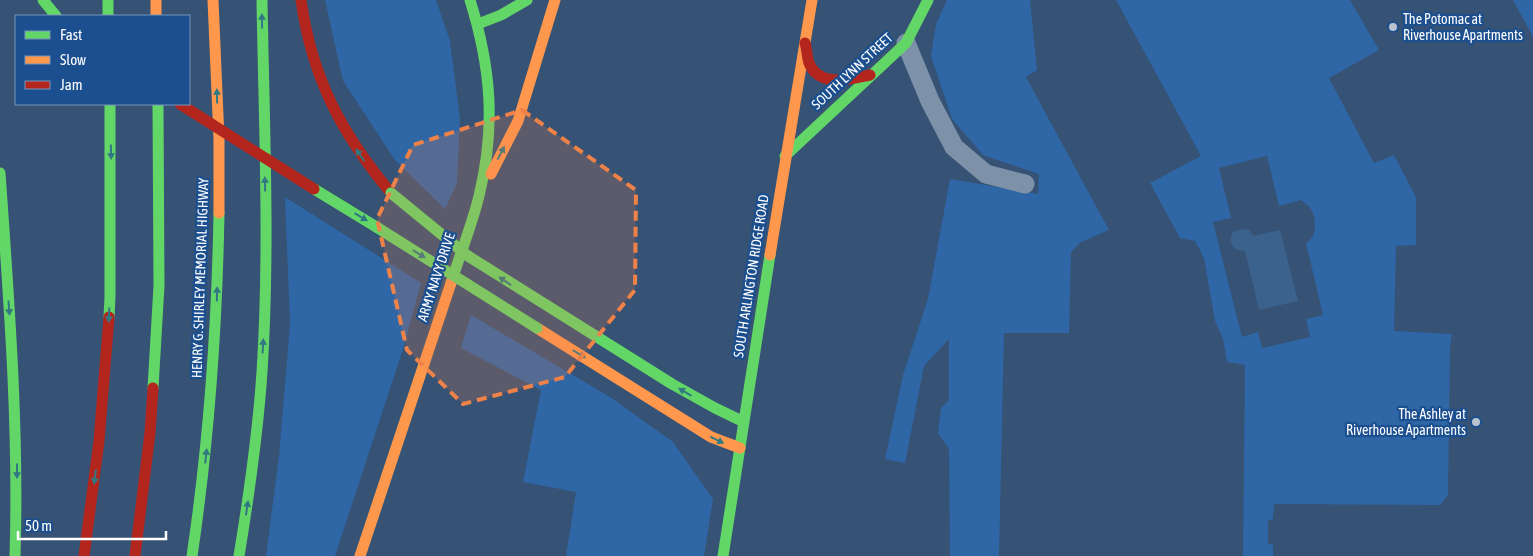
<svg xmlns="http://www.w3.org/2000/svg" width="1533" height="556" font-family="'Asap Condensed',sans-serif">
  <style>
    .green { fill: #2f66a5; fill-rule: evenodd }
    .water { fill: #3b618d }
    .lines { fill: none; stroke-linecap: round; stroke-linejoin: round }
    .street { stroke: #7d92a8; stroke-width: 19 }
    .fast { stroke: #63d668; stroke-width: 11 }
    .slow { stroke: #ff974d; stroke-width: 11 }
    .jam { stroke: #b3261e; stroke-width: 11 }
    .fast-bridge { stroke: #63d668; stroke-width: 11 }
    .jam-bridge { stroke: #b3261e; stroke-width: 11 }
    .oneway { fill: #317883 }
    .marked { fill: #ee8249; fill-opacity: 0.2; stroke: #ee8249; stroke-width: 4; stroke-dasharray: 10 6; stroke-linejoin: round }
    .poi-dot { fill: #b9c2ce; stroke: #1b4f8f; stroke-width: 2 }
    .labels { text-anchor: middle; stroke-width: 4.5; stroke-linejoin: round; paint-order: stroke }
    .poi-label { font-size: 14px; fill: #fff; stroke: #1b4f8f; text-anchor: start }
    .street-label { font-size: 14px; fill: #fff; stroke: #1b4f8f }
  </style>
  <rect width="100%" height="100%" fill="#365274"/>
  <!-- green -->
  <path class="green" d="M325 0H436L450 41 460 119 457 183 445 209 395 160 343 81Z
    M947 0H1030L1037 70 1026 77 1109 230 1081 242 1071 252 1069 333H1004L999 556H950L949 449 938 433 941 408 949 400V339L924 366 905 463 885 459 903 375 928 299 950 179 1038 194 1039 174 983 155 952 119 931 56 936 24Z
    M1116 0H1350L1379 50 1329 78 1374 163 1394 155 1416 197V245L1396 246 1394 331 1452 334 1450 347 1448 495 1440 505 1274 504 1273 519 1268 521V544H1273V556H1243L1245 365 1227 362 1223 339 1215 321 1204 258 1195 241 1180 238 1150 183 1201 156ZM1267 156 1279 206 1301 200C1304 203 1309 206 1311 209 1317 219 1317 238 1306 243L1323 315 1306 319 1310 337 1262 348 1258 332 1242 337 1213 222 1231 218 1219 168Z
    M1513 0H1533V37Z
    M285 197 421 283 404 346 335 556H266L279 456 290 324Z
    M471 315 610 397 673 442 713 499 704 556H566L576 492 523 482 541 390 461 348Z"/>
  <!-- water -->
  <path class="water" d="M1240 229 1249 230 1254 236 1280 230 1298 301 1259 310 1245 251C1236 251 1233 248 1230 240L1233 232Z"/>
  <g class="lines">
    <!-- street -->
    <path class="street" d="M906 43 930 101 954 147 986 174 1025 184"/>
    <!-- fast -->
    <path class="fast" d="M43 0 56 16
      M108 0V16
      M478 24 501 15 527 0
      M785 156 906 43 928 0
      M0 173C9 301 19 428 15 556
      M314 189 378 228
      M468 256 672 384 715 408 744 422
      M451 283C460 254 472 225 479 196 496 127 491 67 470 0
      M109 317 110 297V104
      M153 388 159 286 158 104
      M192 556C209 441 217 329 219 213
      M239 556C249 495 258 433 262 372 270 248 264 124 262 0
      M723 556 770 255"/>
    <!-- slow -->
    <path class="slow" d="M156 0V16
      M213 0 219 139V213
      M491 174 518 121 555 0
      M770 255 812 0
      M537 328 711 437 740 448
      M360 556 451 283"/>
    <!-- jam -->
    <path class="jam" d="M301 0C312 78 341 133 391 193
      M805 43C807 49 807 57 809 63 819 88 850 79 870 75
      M84 556 99 441 109 317
      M135 556 150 433 153 388"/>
    <!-- fast-bridge -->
    <path class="fast-bridge" d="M391 193 468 256
      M378 228 537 328"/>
    <!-- jam-bridge -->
    <path class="jam-bridge" d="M180 104 314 189"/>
  </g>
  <!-- one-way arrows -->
  <defs><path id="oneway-solid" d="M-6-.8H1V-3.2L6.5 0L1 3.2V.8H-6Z" transform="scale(1.25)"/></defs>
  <g class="oneway">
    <use href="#oneway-solid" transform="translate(262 21) rotate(-91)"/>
    <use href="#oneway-solid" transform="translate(217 96) rotate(-91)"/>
    <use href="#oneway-solid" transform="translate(111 152) rotate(89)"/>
    <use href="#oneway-solid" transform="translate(501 153) rotate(-62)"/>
    <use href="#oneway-solid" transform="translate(360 155) rotate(-125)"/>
    <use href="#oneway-solid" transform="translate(265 184) rotate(-91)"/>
    <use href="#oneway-solid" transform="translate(361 217) rotate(31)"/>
    <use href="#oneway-solid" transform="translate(419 254) rotate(32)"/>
    <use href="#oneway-solid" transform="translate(505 281) rotate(-147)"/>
    <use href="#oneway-solid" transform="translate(217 294) rotate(-89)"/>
    <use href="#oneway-solid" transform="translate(9 308) rotate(86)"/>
    <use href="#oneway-solid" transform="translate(109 315) rotate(93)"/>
    <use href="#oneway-solid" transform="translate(263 346) rotate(-87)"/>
    <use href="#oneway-solid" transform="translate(579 354) rotate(32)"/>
    <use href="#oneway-solid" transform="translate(685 392) rotate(-149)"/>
    <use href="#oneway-solid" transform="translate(717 440) rotate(26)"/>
    <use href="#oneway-solid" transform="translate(206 456) rotate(-84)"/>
    <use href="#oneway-solid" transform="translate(17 471) rotate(90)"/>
    <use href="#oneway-solid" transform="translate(95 477) rotate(97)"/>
    <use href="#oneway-solid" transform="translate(247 508) rotate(-82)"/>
  </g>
  <!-- marked area -->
  <path class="marked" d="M522 110 636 190 635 290 565 377 463 404 407 350 377 219 413 145Z"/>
  <!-- markers -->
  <g class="poi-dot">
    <circle cx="1393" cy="27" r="5"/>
    <circle cx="1476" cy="422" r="5"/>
  </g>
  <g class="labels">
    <!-- poi labels -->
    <g class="poi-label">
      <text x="1403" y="24">The Potomac at<tspan x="1403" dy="16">Riverhouse Apartments</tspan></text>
      <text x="1466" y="419" text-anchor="end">The Ashley at<tspan x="1466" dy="16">Riverhouse Apartments</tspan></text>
    </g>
    <!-- street labels -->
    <g class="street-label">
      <text transform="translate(852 71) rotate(-43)" y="5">SOUTH LYNN STREET</text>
      <text transform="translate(751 276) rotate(-81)" y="5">SOUTH ARLINGTON RIDGE ROAD</text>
      <text transform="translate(436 277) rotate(-72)" y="5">ARMY NAVY DRIVE</text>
      <text transform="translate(200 278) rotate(-88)" y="5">HENRY G. SHIRLEY MEMORIAL HIGHWAY</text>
    </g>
  </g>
  <!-- legend -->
  <rect x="15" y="15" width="175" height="90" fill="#1b4f8f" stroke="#7695bc"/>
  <rect x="25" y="31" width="25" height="8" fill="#63d668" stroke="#7695bc"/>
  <text x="60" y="40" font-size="15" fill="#ffffff">Fast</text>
  <rect x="25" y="56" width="25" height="8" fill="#ff974d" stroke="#7695bc"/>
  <text x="60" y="65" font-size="15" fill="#ffffff">Slow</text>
  <rect x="25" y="81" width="25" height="8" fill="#b3261e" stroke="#7695bc"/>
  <text x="60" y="90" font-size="15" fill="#ffffff">Jam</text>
  <!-- scale -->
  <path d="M18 531v8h148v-8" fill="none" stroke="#ffffff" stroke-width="2.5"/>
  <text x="25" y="531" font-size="15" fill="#ffffff" stroke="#1b4f8f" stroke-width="4" paint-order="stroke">50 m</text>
</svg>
